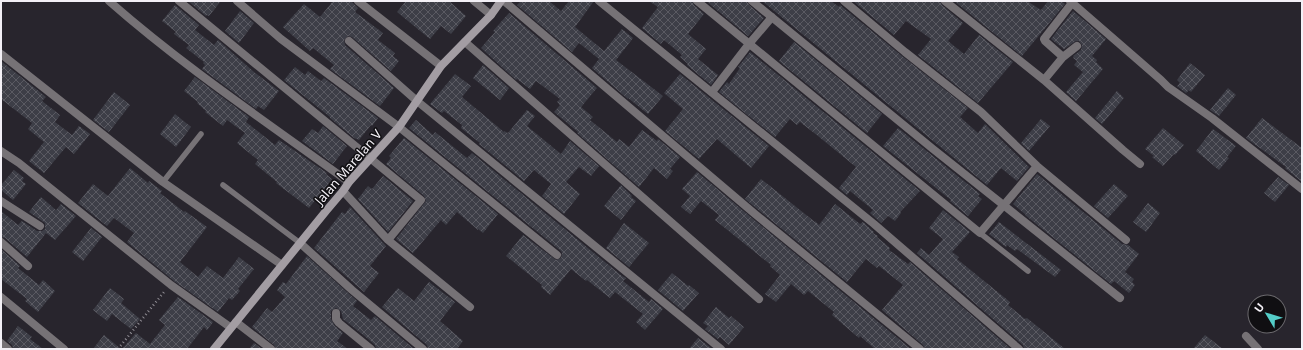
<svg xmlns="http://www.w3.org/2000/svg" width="1303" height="350" font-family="'Noto Sans',sans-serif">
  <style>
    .building { fill: url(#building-cross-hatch) }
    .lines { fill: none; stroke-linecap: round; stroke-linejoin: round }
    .path { stroke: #918e95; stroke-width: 2.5; stroke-dasharray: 1 3; stroke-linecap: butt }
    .lane { stroke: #767276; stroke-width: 5.5 }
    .street { stroke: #767276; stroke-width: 8 }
    .secondary { stroke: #a39da3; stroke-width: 8 }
    .labels { text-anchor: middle; stroke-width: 3; stroke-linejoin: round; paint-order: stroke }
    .street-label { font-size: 13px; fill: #f3f0f6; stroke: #100f12 }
  </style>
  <defs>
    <pattern id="building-cross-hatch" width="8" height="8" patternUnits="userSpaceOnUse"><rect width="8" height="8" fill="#3d3e47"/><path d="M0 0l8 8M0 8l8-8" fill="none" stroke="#5a5a62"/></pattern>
  </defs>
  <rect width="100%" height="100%" fill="#28252d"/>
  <!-- building -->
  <path class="building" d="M188 1H221L209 16 207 15 206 16Z
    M333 1H351L358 8 355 12 383 33 378 40 395 53 393 56 399 61 391 71 352 37 348 36 344 40 345 45 394 88 380 106 330 69 334 65 313 48 310 51 283 27 304 4 320 17Z
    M406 1H449L466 16 451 34 441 26 430 39 397 12Z
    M521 1H549L561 11 569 1H594L575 27 604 51 622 29 633 38 616 60 663 96 648 114 628 98V99L592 68 599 59 579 43 572 52 517 5Z
    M649 1H692L694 5 704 14 688 34 706 49 698 59 718 75 711 85 687 65 688 64 680 57 682 55 664 40 661 44 642 28 658 7Z
    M706 1H747L749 5 764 18 748 36Z
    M762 1H831L839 7 840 5 902 56 968 108 960 117 978 133 985 124 1029 167 1017 181 1001 168 987 185Z
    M853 1H940L942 5 963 23 948 41 964 54 979 35 1013 62 978 103 918 55 931 39 906 21 894 35Z
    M954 1H1027L1041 10 1048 1H1061L1065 4 1022 56Z
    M175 5 199 25 195 30 214 45 218 40 254 72 279 91 264 110 258 106 256 109 202 69 205 65 203 63 204 62 186 48 189 45 174 34 176 32 162 21Z
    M240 11 254 23 239 43 225 31Z
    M1073 11 1106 39 1092 56 1097 60 1096 62 1103 69 1076 101 1066 92 1083 72 1074 65 1077 61 1073 58 1074 57 1073 56 1081 50 1082 45 1079 41H1076L1064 49 1051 39Z
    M509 13 597 88 581 107 593 117 590 120 617 142 619 139 629 147 642 130 657 141 658 139 680 157 670 169 673 171 667 179 654 168 639 187 577 133 578 132 554 112 560 105 557 102 560 99 536 81 530 89 517 79 516 80 481 48 495 32 493 31Z
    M794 42 882 114 867 133 779 61Z
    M750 52 920 191 900 212 901 213 895 221 888 216 881 223 870 213 873 210 850 191 847 195 839 188 856 167 818 136 800 122 797 125 790 119 775 137 719 92 727 82 729 84 740 68 738 67Z
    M1 61 46 97 42 101 60 115 55 122 72 135 79 126 90 134 74 154 66 147 44 173 29 161 44 142 28 129 32 123 1 99Z
    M1190 63 1205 75 1191 92 1189 90 1186 93 1177 86 1180 83 1177 80Z
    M483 65 509 88 500 100 473 78Z
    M295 67 305 75 308 71 321 81 324 78 378 118 372 126 371 125 359 140 354 138 330 118V117L284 80Z
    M455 74 471 86 462 97 504 132V131L508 133 527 110 535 116 527 126 561 154 570 141 599 166 591 176 579 167 566 182 580 194 564 214 542 196 551 184 534 170 524 181 479 144 480 143 461 128 462 125 444 111 442 113 430 104Z
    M680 74 769 146 751 168 717 139 699 159 665 131 683 109 664 93Z
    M195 77 249 117 246 122 275 145 279 140 327 173 326 174 332 179 309 208 276 183 277 182 255 164 258 160 237 143 245 133 227 120 223 126 205 112 206 111 197 103 198 102 184 91Z
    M1228 88 1236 95 1219 116 1210 110Z
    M1117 91 1124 98 1102 124 1095 118Z
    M114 92 130 105 109 132 93 120Z
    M175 114 191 127 176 147 160 134Z
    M1262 118 1302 148V182L1285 168 1286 167 1246 138Z
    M1041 119 1050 126 1029 151 1021 143Z
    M416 120 433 135 435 132 467 158 472 153 622 276 626 278 623 281 649 302 651 299 663 309 645 330 636 322 643 314 615 292 610 298 587 280 586 281 571 269 550 295 541 287 542 285 506 256 523 235 556 260 561 258 562 253 561 251 409 128Z
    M323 126 347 146 333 164 302 141 312 129 318 133Z
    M898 128 980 194 978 196 982 199 968 216 950 201 951 200 883 146Z
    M1163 128 1184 145 1175 155 1174 154 1163 166 1152 157 1154 156 1145 149Z
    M1213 129 1236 146 1227 157 1229 158 1219 170 1196 151Z
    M404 138 498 214 483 233 478 229V230L457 212 446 225 441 220 413 253 396 239 426 201 424 196 386 164 391 158 389 156Z
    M130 168 148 183 149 181 162 191 160 193 184 212 185 211 207 227 180 262 198 277 207 266 223 278 239 257 254 269 238 289 240 291 232 300 229 298 218 312 174 281 127 242 134 233 114 218 107 226 78 203 93 184 108 196Z
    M14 170 24 178 22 181 26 184 13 200 1 190V185Z
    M697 172 752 218 911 349H875L860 336 859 338 832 315 834 312 808 291 804 295 791 284 776 302 765 294 780 275 770 266 771 265 715 220 719 215 701 201 690 214 681 207 690 196 682 189Z
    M1037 174 1122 244 1128 245 1139 254 1125 272 1134 279 1132 282 1135 285 1129 293 1114 281 1111 284 1025 215H1026L1013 204Z
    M383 176 413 201 388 232 358 199 368 186 372 189Z
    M1278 177 1289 185 1275 202 1264 193Z
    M761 179 815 222V221L819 225 835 204 860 224 863 222 874 232 873 233 878 236 877 237 890 248 889 250 908 264 910 262 1011 349H925L923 345 882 310 903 285 879 266 877 268 866 259 847 282 745 199Z
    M1114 184 1128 196 1108 218 1094 206Z
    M621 185 632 196 631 197 636 201 621 220 604 206Z
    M41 197 56 210 61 204 76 216 55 240 46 233 27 257 5 238 1 237V211L18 225 22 221 37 231H42L45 229V223L29 212Z
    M1148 203 1160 213 1146 232 1133 222Z
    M350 207 386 246 370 266 379 273 364 292 314 248 342 212 345 214Z
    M943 210 970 232 952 252 959 257 957 259 1010 302 1008 305 1025 319 1027 318 1065 349H1024L1023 345 917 253 921 248 929 255 943 239 929 228Z
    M999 222 1061 270 1055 277 1017 249 1015 251 1007 245 1006 247 989 234Z
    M624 223 649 243 629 267 606 248Z
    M91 228 102 237 83 261 72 252Z
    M1 249 20 266 18 268 39 285 43 280 55 291 38 312 25 301 27 299 1 279Z
    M307 256 357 301 353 306 371 320 375 316 414 349H376L375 345 367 338 343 319 341 311 336 308 331 311V319L335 326 343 333 337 341 348 349H276L274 345 252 327 267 308 272 312 285 297 277 290 283 282 286 284Z
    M672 273 688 286 689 285 699 293 683 311 658 290Z
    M429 282 455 302 440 321 463 341 457 349H428L427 345 382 307 398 288 414 301Z
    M110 288 124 299 121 303 140 319 131 329 112 314 107 321 93 310Z
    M178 297 213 322 207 330 204 327 187 349H122L136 333 150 344 165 325 159 320Z
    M716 307 729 318 731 316 744 327 729 345 720 337 718 339 705 329 708 326 703 323Z
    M18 326 32 337 30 339 43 349H13L12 345 7 341Z
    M104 335 121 349H93Z
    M1205 335 1223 349H1193Z
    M698 338 711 348 710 349H689Z
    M254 343 262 349H249Z"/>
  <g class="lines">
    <!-- path -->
    <path class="path" d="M118 349 164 292"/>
    <!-- lane -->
    <path class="lane" d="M163 182 201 134
      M223 185 300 243
      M980 233 1028 271"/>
    <!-- street -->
    <path class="street" d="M109 1C184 67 268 123 349 182
      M179 1 421 200 388 240
      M237 1 281 39 399 127 557 255
      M358 1 441 66
      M474 1 491 15
      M504 1 755 214 920 349
      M599 1 874 224 1019 349
      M697 1 980 233 1037 166
      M752 1 933 149 1120 298
      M844 1 905 52 981 112 1037 166 1126 240
      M945 1 1044 80 1123 150 1140 164
      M1070 1 1161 80 1168 87 1212 118 1302 189
      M349 41 417 101 721 349
      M465 42 759 299
      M1 54 163 182 282 265
      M1063 57 1077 46
      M1044 80 1063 57 1045 41 1044 39 1072 3
      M712 92 749 44 772 17
      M1 151 19 163 171 285 230 327
      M343 191 388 240 470 307
      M1 201 40 226
      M1 242 28 266
      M300 243 352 290 423 349
      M1 297 64 349
      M336 313V319L339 323 371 349
      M236 322 271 349
      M1246 336 1258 349
      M1 343 8 349"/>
    <!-- secondary -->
    <path class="secondary" d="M214 349 326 211 343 191 349 182 399 127 441 66 491 15 501 1"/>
  </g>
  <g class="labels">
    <!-- street labels -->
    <g class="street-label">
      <text transform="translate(348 167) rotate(-49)" y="5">Jalan Marelan V</text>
    </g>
  </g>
  <!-- border -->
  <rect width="1303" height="350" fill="none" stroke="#f3f0f6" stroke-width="4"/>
  <!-- north arrow -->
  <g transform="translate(1267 314) rotate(308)"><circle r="19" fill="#100f12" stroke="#6b696d"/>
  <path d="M0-3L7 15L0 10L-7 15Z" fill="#54cdc8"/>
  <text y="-6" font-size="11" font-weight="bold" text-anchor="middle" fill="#f3f0f6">U</text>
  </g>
</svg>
